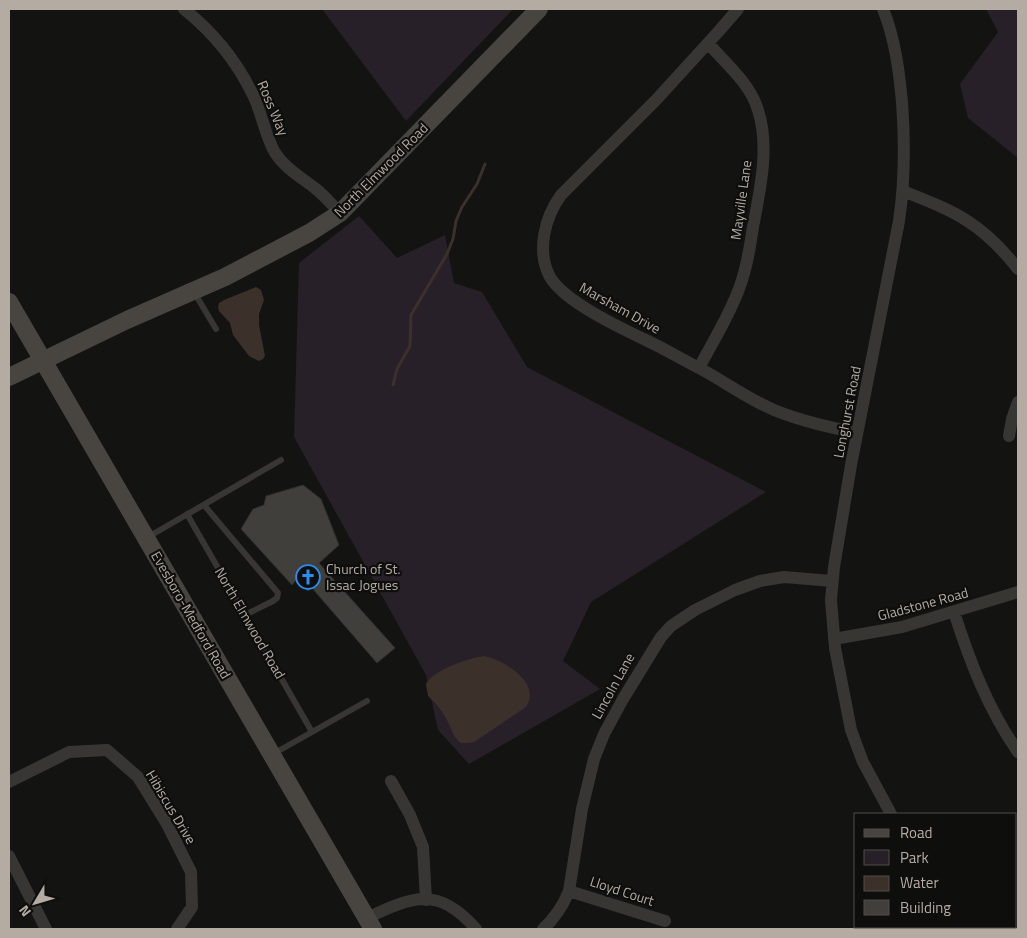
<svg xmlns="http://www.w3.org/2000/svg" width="1027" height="938" font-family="'Titillium Web',sans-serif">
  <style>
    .green { fill: #282028 }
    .water { fill: #3c302b }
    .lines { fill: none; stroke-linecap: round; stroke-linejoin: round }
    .stream { stroke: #3c302b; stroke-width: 3 }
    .building { fill: #403f3c; stroke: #2f2f2c }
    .lane { stroke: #383633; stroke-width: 6 }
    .street { stroke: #383633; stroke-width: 12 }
    .secondary { stroke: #484541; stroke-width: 18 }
    .labels { text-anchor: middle; stroke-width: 4.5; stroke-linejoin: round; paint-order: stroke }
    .street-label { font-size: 14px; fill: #b4aca3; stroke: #0e0e0d }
    .poi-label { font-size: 14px; fill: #b4aca3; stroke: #0e0e0d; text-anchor: start }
  </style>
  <rect width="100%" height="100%" fill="#131312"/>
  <!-- green -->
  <path class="green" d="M322 9H513L406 121Z
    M986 9H1018V158L968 118 960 84 998 32Z
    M359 216 397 258 445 235 454 283 482 292 527 367 766 492 591 602 563 661 600 689 469 764 438 730 426 675 294 437 299 263Z"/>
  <!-- water -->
  <path class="water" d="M256 287 261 290 264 300 259 314V325L265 356 263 359 259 361 249 356 233 335 230 323 219 311 218 307 219 303 224 300Z
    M484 656C504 660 542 683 526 707L474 742 468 743H461C453 737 452 730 448 722 443 712 436 703 428 696L426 684C433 670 469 658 484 656Z"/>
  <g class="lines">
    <!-- stream -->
    <path class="stream" d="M393 385 397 369 410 346 411 315 447 254 453 239 456 221 462 207 477 184 485 164"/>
  </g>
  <!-- building -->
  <path class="building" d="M303 485 321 499 339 545 319 563 395 648 377 663 312 588 308 591 296 580 292 585 241 529 253 509 264 505 266 496Z"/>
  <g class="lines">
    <!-- lane -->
    <path class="lane" d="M194 292 216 329
      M204 505 278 593 277 598 273 601 245 615
      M187 514 312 732
      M148 537 281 460
      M273 754 367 701"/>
    <!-- street -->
    <path class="street" d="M184 9C214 33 238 63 254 97 262 115 265 134 274 151 284 168 301 177 316 189 325 196 332 205 340 213
      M738 9 719 31 656 100 561 195C545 217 536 251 550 277 565 303 627 331 654 344 670 352 685 361 701 369 725 382 748 399 774 410 801 421 829 427 857 433
      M883 9C895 39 899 70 902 102 905 143 905 181 899 221L851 465 834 567 831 600 835 648 851 730 863 762 891 814
      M903 191C956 212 982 223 1018 269
      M699 368C713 341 730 315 740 286 747 267 750 247 753 227 760 190 770 147 758 110 750 83 726 64 708 43
      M1009 436 1012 419 1018 402
      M954 612C970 662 988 709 1018 752
      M834 639 902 627 1018 592
      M391 781 410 815 423 847 426 900
      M9 782 69 752 107 750 138 777 167 824 191 872 192 907 177 929
      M9 856 46 929
      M569 891 665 921
      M367 918C413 896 439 886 476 929
      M989 927 992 929
      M543 929C555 918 563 906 569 891L582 809 594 759 604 734 623 699 661 637 671 626 695 610 735 590 760 581 784 577 832 581
      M953 929 955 927"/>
    <!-- secondary -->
    <path class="secondary" d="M9 302 373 929
      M9 377 127 320 225 277 309 233 340 213 539 9"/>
  </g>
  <!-- icons -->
  <defs>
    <g id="church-ring" transform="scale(1.25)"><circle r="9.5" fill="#0e0e0d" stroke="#298ef4" stroke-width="1.5"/><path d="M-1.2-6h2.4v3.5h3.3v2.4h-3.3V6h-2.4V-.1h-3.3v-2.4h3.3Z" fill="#298ef4"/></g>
  </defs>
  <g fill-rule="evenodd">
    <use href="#church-ring" x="308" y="577"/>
  </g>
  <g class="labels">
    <!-- street labels -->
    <g class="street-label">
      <text transform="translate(273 108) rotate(67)" y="5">Ross Way</text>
      <text transform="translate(381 170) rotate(-45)" y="5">North Elmwood Road</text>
      <text transform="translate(741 200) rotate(-82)" y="5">Mayville Lane</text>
      <text transform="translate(620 308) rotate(29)" y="5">Marsham Drive</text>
      <text transform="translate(847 412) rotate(-79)" y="5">Longhurst Road</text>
      <text transform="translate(923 604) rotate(-15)" y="5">Gladstone Road</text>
      <text transform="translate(191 615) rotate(60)" y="5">Evesboro-Medford Road</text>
      <text transform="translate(250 623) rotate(60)" y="5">North Elmwood Road</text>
      <text transform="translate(613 686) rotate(-61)" y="5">Lincoln Lane</text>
      <text transform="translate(171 807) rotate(59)" y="5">Hibiscus Drive</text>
      <text transform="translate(622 891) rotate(18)" y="5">Lloyd Court</text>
    </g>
    <!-- poi labels -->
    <g class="poi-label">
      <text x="326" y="574">Church of St.<tspan x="326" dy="16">Issac Jogues</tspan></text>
    </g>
  </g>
  <!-- border -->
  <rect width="1027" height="938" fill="none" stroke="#b4aca3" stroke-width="20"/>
  <!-- legend -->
  <rect x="854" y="813" width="162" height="115" fill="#0e0e0d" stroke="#504d49"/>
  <rect x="864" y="829" width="25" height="8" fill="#484541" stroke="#504d49"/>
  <text x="900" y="838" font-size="15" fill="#b4aca3">Road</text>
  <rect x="864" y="850" width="25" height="15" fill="#282028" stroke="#504d49"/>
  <text x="900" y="863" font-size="15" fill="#b4aca3">Park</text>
  <rect x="864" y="876" width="25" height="15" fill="#3c302b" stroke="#504d49"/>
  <text x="900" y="888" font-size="15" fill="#b4aca3">Water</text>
  <rect x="864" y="900" width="25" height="15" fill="#403f3c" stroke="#504d49"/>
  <text x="900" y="913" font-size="15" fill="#b4aca3">Building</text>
  <!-- north arrow -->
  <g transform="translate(35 903) rotate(232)" stroke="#0e0e0d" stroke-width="4" paint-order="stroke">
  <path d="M0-4L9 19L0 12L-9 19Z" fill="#b4aca3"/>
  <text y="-8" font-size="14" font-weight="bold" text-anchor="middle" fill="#b4aca3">N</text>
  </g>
</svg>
